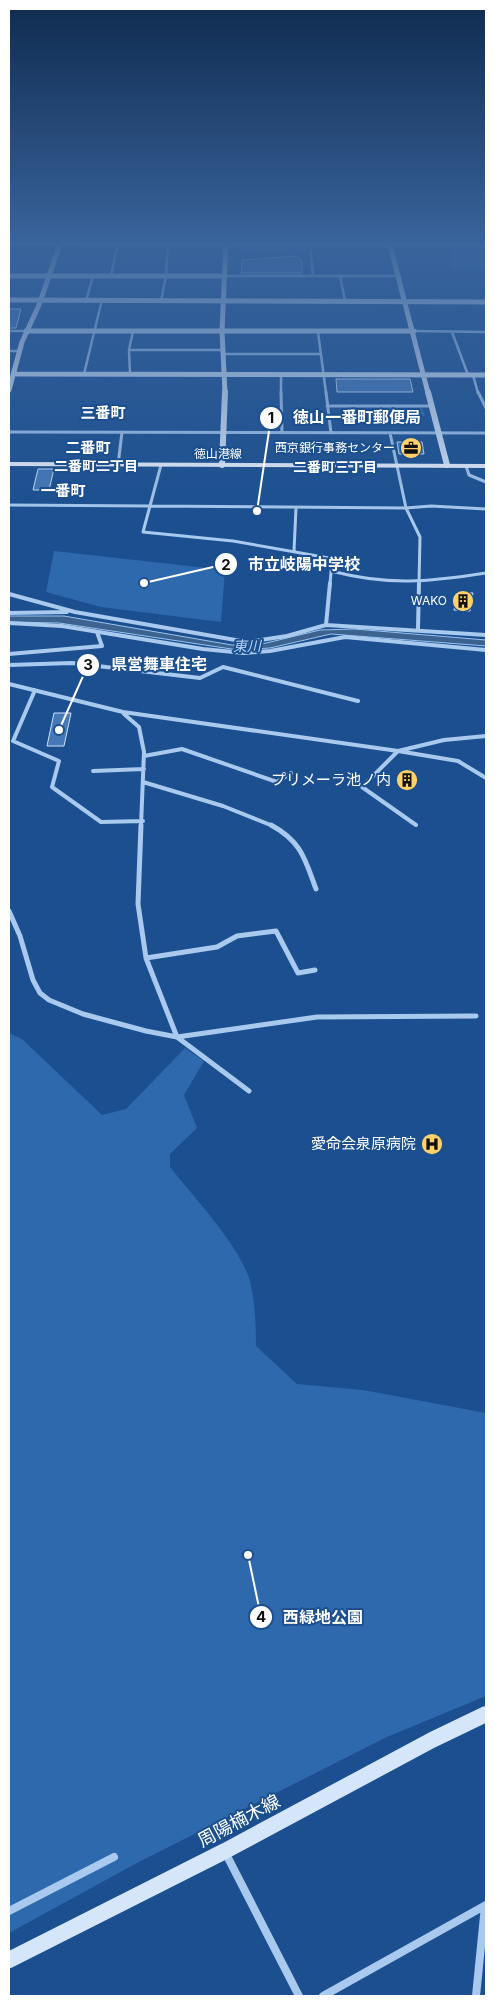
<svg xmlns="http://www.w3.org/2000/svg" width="495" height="2005" font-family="Inter,'Noto Sans JP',sans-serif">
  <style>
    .green { fill: #2e69ad }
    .water { fill: #3c6290; stroke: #9cc4f0 }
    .building { fill: #4478b7; stroke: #cfe3fa }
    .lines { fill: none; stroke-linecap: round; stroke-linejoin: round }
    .street-far4 { stroke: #a9c9ee; stroke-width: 2.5 }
    .street-far3 { stroke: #a9c9ee; stroke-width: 3 }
    .street-far2 { stroke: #a9c9ee; stroke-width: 4 }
    .street-far1 { stroke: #a9c9ee; stroke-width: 5 }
    .street { stroke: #a9c9ee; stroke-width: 8 }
    .secondary-far2 { stroke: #d6e6fa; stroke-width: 5 }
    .secondary-far1 { stroke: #d6e6fa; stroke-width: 6 }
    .secondary { stroke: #d6e6fa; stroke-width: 16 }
    .primary { fill: #f0f6ff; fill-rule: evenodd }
    .labels { text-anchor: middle; stroke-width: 4; stroke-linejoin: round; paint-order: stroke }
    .far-poi-label { font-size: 12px; fill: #fff; stroke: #1b4f8f; text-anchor: end }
    .far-street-label { font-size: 12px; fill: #fff; stroke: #1b4f8f }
    .far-neighbourhood-label { font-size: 14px; font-weight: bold; fill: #fff; stroke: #1b4f8f }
    .far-water-label { font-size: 14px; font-style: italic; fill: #b5d3f5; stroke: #1b4f8f }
    .far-quarter-label { font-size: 15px; font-weight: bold; fill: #fff; stroke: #1b4f8f }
    .poi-label { font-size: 15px; fill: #fff; stroke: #1b4f8f; text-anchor: end }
    .near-street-label { font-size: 18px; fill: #fff; stroke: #1b4f8f }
    .leader { fill: none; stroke: #fff; stroke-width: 2 }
    .callout-dot { fill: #fff; stroke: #1b4f8f; stroke-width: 2 }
    .mark-label { font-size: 15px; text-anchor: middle; font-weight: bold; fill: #111 }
    .callout-label { font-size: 16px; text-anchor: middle; font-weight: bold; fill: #fff; stroke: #1b4f8f; stroke-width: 4; stroke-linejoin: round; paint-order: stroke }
  </style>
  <rect width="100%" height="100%" fill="#1b4f8f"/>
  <!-- green -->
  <path class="green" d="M306 246 307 253 237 254V247Z
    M451 248H486V270L451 269Z
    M375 407H422L425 416 377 417Z
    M54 551 225 570 221 622 101 607 46 592Z
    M9 1033 22 1039 102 1115 126 1109 185 1048 204 1061 184 1095 197 1128 170 1154V1167C193 1196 240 1246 250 1281 255 1303 256 1324 256 1346L297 1384 363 1390 486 1413V1696L387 1737 135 1864 9 1933Z"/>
  <!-- water -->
  <path class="water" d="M9 616H64L232 645 262 644 320 630 354 629 486 640V646L331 634 270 648 238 650 59 623 9 622Z"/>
  <!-- building -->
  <path class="building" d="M296 256 302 260V273H241L242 260Z
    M9 309H21L16 328H9Z
    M336 379H410L413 392H337Z
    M397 442H422L424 454H399Z
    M38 469H54L49 490H33Z
    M457 592 473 593 470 611 454 610Z
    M54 713H71L64 746H47Z"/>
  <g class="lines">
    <!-- street-far4 -->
    <path class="street-far4" d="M310 245 313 276
      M111 276 118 241
      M224 276H400
      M340 276 345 301
      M86 301 93 276
      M161 301 166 276 168 241
      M9 331H26
      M414 331 486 332
      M318 332 326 393
      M452 332 468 375
      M129 350H222
      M9 351H19
      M222 354H321
      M84 374 101 304
      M130 374 129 350 133 331
      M281 375V393
      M473 375 478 393"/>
    <!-- street-far3 -->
    <path class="street-far3" d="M281 392 282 433
      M326 392 331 433
      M478 392 486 408
      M327 406H431
      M9 432 486 433
      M390 433 406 508 420 537 419 584
      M118 465 122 432
      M161 465 143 532 233 541 329 558 332 561 330 584
      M466 466 469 475 486 482
      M9 505 406 508 431 506 486 509
      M294 551 296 508
      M331 571C389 586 428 582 486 573"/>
    <!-- street-far2 -->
    <path class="street-far2" d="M9 594 75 612 247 642 287 636 326 625 486 635
      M9 613 67 612
      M9 623 62 626 203 649 244 653 270 651 345 637 486 650
      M326 625 330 583
      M418 629 419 583
      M9 654 102 646 97 632
      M9 665 72 663 200 678 223 667 358 701
      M9 684 123 712 398 751 444 740 486 736
      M35 690 13 741 59 761 52 787 101 822 143 821
      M124 714 139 727 144 752 141 826
      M144 756 182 749 277 782 291 773
      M93 771 144 769
      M143 782 223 806 273 826
      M416 825 362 787 398 751 458 761 486 778"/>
    <!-- street-far1 -->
    <path class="street-far1" d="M141 825 138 904 146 958 177 1037 249 1091
      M271 825C301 841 305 859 316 889
      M9 911 20 936 33 980 40 993 49 1000 83 1014 146 1031 177 1037 317 1017 476 1016
      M146 958 217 947 237 936 276 931 298 973 315 970"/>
    <!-- street -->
    <path class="street" d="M225 1852 299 1996
      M9 1911 114 1857
      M323 1996 486 1905
      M476 1996 485 1906"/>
    <!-- secondary-far2 -->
    <path class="secondary-far2" d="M389 241 428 393
      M9 244 486 245
      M9 276H224
      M9 300 486 302
      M26 331H414
      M16 374 486 375
      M9 390 22 342 39 305 61 241
      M225 393 222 331 226 241"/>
    <!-- secondary-far1 -->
    <path class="secondary-far1" d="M428 392 447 465
      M222 465 225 392"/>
    <!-- secondary -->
    <path class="secondary" d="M9 1960 225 1851 432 1740 486 1714"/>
    <!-- primary -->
    <path class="primary" d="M9 462 486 464V468L9 466Z"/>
  </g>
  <!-- sky -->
  <linearGradient id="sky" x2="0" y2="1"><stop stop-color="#0f2b4f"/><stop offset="0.46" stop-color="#39639b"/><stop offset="1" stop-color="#39639b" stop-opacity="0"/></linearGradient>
  <rect width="495" height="521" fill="url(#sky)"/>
  <!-- icons -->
  <defs>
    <g id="office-disc" transform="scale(1.125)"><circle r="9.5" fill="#ffd166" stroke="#1b4f8f"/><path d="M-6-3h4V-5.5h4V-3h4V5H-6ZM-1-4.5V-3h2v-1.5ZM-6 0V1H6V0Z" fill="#111"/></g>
    <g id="building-disc" transform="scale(1.125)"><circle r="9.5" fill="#ffd166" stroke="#1b4f8f"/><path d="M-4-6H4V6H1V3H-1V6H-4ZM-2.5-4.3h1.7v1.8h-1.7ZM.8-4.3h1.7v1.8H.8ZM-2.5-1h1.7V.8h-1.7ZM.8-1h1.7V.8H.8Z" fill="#111"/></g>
    <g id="hospital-disc" transform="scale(1.125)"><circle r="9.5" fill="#ffd166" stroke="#1b4f8f"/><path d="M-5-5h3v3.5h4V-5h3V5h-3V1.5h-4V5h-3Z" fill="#111"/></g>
  </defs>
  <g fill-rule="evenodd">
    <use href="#office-disc" x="411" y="448"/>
    <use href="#building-disc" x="463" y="601"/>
    <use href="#building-disc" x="407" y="780"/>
    <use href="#hospital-disc" x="432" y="1144"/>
  </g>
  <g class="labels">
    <!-- far-poi labels -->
    <g class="far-poi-label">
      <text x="395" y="452">西京銀行事務センター</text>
      <text x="447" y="605">WAKO</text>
    </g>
    <!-- far-street labels -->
    <g class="far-street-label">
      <text x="218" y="458">徳山港線</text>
    </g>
    <!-- far-neighbourhood labels -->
    <g class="far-neighbourhood-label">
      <text x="96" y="471">二番町二丁目</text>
      <text x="335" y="472">二番町三丁目</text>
    </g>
    <!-- far-water labels -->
    <g class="far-water-label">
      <text transform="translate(247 646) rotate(-1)" y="5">東川</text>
    </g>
    <!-- far-quarter labels -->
    <g class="far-quarter-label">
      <text x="103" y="418">三番町</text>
      <text x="88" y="453">二番町</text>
      <text x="63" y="496">一番町</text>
    </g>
    <!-- poi labels -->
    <g class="poi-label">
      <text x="391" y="785">プリメーラ池ノ内</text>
      <text x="416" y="1149">愛命会泉原病院</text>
    </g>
    <!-- near-street labels -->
    <g class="near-street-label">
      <text transform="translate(239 1821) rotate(-28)" y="6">周陽楠木線</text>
    </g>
  </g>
  <!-- callouts -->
  <path class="leader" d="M257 511L271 418M144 583L226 564M59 730L88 665M248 1555L261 1617"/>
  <g class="callout-dot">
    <circle cx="257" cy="511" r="5"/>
    <circle cx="144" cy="583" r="5"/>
    <circle cx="59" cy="730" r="5"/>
    <circle cx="248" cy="1555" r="5"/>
    <circle cx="271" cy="418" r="12"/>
    <circle cx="226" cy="564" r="12"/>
    <circle cx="88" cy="665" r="12"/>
    <circle cx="261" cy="1617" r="12"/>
  </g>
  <g class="mark-label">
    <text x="271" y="423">1</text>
    <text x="226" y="570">2</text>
    <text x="88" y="670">3</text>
    <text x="261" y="1622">4</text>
  </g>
  <g class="callout-label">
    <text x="357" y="423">徳山一番町郵便局</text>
    <text x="304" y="570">市立岐陽中学校</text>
    <text x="159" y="670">県営舞車住宅</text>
    <text x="323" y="1623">西緑地公園</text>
  </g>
  <!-- border -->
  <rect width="495" height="2005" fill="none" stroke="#ffffff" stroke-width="20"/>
</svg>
